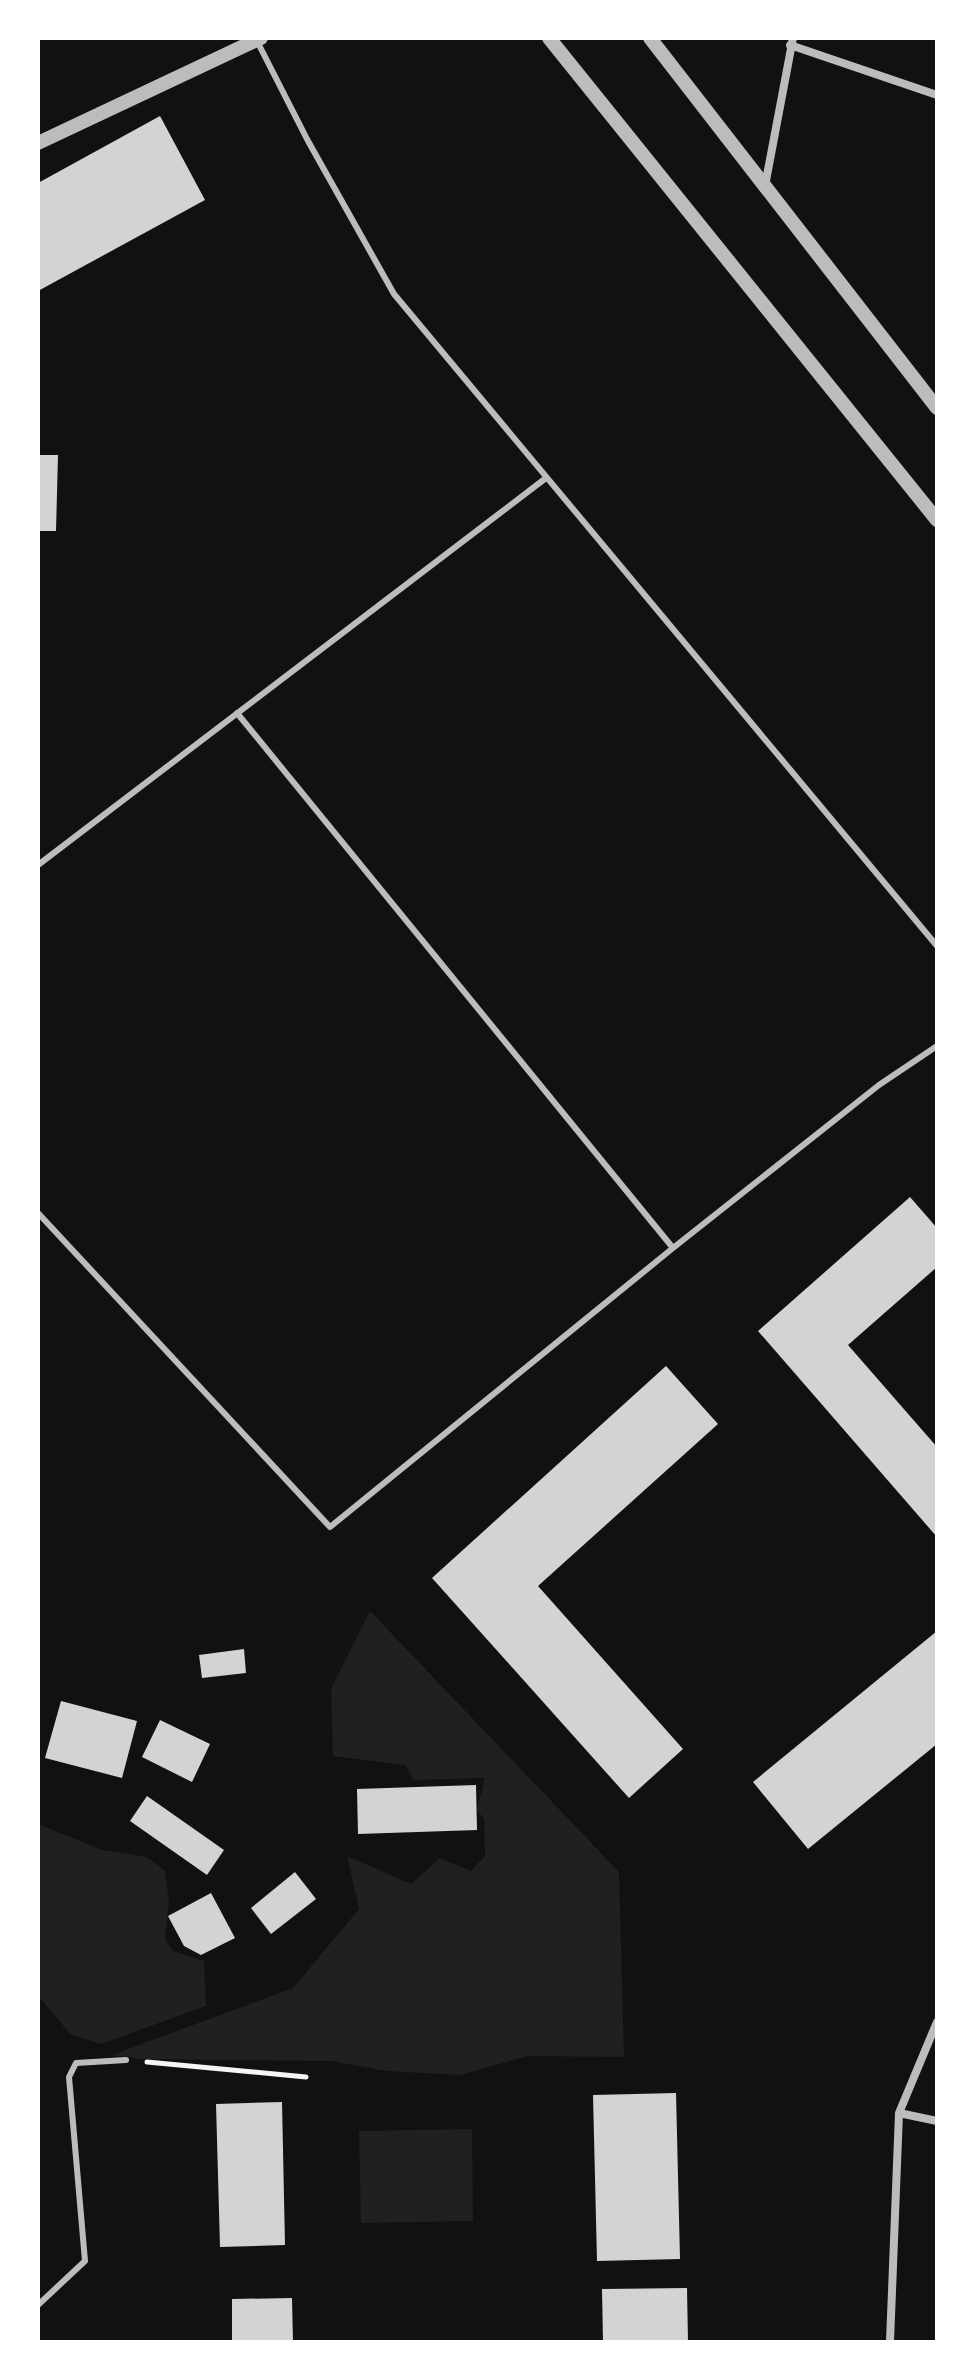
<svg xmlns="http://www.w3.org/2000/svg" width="975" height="2380" font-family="Montserrat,sans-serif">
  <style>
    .green { fill: #202020 }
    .building { fill: #d3d3d3 }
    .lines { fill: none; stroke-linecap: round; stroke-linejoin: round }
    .path { stroke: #f5f5f5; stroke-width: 5 }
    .service { stroke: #bcbcbc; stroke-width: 6 }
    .minor { stroke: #bcbcbc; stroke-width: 8 }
    .tertiary { stroke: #bcbcbc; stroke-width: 14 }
  </style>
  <rect width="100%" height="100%" fill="#111"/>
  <!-- green -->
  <path class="green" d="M370 1611 619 1872 624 2057 528 2056 460 2075 386 2071 331 2061 141 2059 112 2055 293 1988 359 1909 347 1856 411 1884 440 1858 471 1871 485 1856 484 1819 477 1810 485 1778 413 1780 406 1765 333 1756 331 1689Z
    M38 1824 102 1850 147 1857 165 1871 169 1901 165 1939 173 1951 204 1961 206 2006 101 2044 70 2034 43 2001 38 1999Z
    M472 2129 473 2221 361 2223 359 2131Z"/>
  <!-- building -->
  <path class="building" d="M160 116 205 200 38 291V183Z
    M38 455H58L56 531H38Z
    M910 1197 937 1228V1267L848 1345 937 1447V1537L758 1331Z
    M666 1366 718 1424 538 1586 683 1749 629 1798 432 1578Z
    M937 1631V1744L808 1849 753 1782Z
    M244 1649 246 1673 202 1678 199 1655Z
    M61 1701 137 1721 122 1778 45 1758Z
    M160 1720 210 1744 192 1782 142 1757Z
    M476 1785 477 1830 358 1834 357 1789Z
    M147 1796 224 1850 207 1875 130 1821Z
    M295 1872 316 1899 271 1934 251 1908Z
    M211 1893 235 1938 201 1955 184 1946 168 1916Z
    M676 2093 680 2259 597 2261 593 2095Z
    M282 2102 285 2245 220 2247 216 2104Z
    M687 2288 688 2342H603L602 2289Z
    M292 2298 293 2342H232V2299Z"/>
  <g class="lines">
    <!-- path -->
    <path class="path" d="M147 2062 306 2077"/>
    <!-- service -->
    <path class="service" d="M257 41 308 141 394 294 937 946
      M237 713 673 1248
      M38 865 546 478
      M38 1213 330 1527 673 1248 879 1085 937 1046
      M38 2305 85 2261 69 2077 76 2063 126 2060"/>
    <!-- minor -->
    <path class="minor" d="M790 45 937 95
      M765 186 793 38
      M899 2113 937 2121
      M890 2342 899 2113 937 2022"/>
    <!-- tertiary -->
    <path class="tertiary" d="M549 38 937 520
      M650 38 937 408
      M38 143 261 38"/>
  </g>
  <!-- border -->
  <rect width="975" height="2380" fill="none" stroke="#ffffff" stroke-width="80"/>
</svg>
